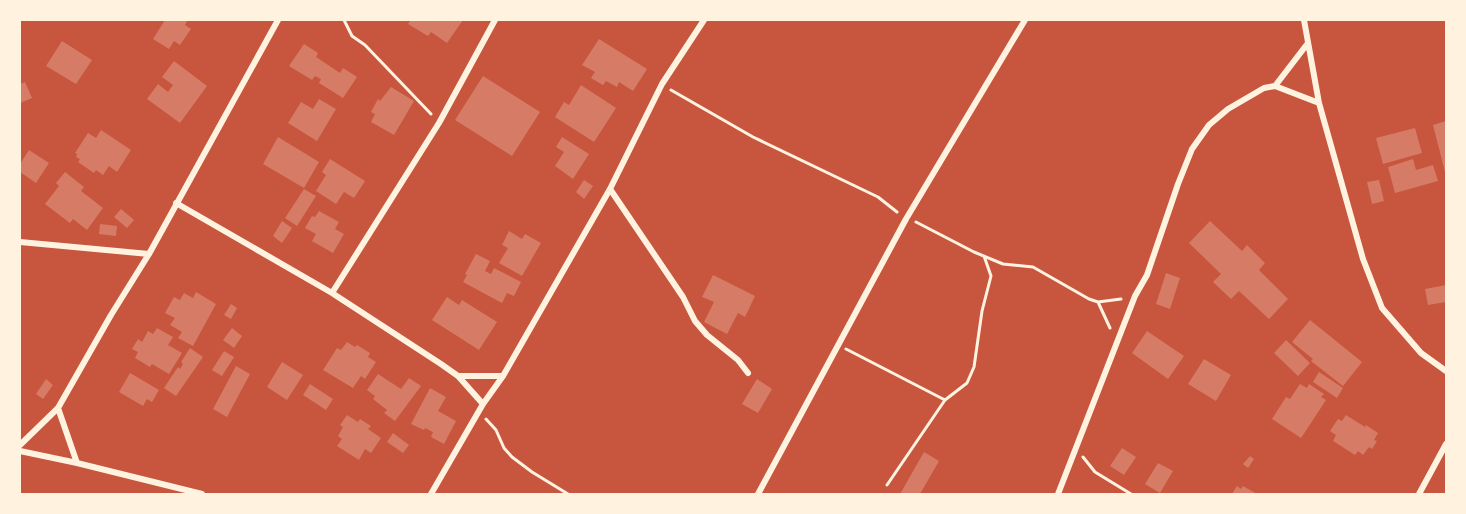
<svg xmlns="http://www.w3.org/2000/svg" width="1466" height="514" font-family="'Work Sans',sans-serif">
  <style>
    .building { fill: #d67c66 }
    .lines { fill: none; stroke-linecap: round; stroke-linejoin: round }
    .path { stroke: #fff3e0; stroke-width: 3 }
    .minor { stroke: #fff3e0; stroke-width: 6 }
  </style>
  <rect width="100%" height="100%" fill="#c8553d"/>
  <!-- building -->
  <path class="building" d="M165 20 187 21 185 25 191 29 180 45 174 41 169 49 153 39Z
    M411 20H463L447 43 431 32 428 36 408 24Z
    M599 39 647 69 633 91 619 82 617 87 606 81 603 85 591 78 595 72 582 65Z
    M62 41 92 60 76 84 46 66Z
    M304 44 318 53 316 57 340 73 343 68 357 77 343 98 319 83 321 79 315 76 312 80 289 66Z
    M174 61 207 86 180 123 147 99 158 84 168 92 173 85 162 77Z
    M483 76 540 112 512 156 455 120Z
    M25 82 32 98 20 103V84Z
    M581 85 616 108 594 142 555 117 564 102 569 105Z
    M391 87 414 101 394 135 371 122 375 114 371 112 378 99 380 101Z
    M319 99 336 109 317 141 288 123 301 102 313 109Z
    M1446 121V176L1433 125Z
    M1415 128 1422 153 1383 164 1376 138Z
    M101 130 131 150 117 172 109 166 103 175 96 170 94 173 78 162 80 159 76 157 77 154 75 153 88 133 96 138Z
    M278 137 319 162 304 188 263 164Z
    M562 137 589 154 573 179 555 166 564 152 556 147Z
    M29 150 49 163 36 183 20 172V164Z
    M330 159 365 181 354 198 344 192 336 204 316 191 326 175 322 172Z
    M1413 159 1416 170 1433 165 1438 181 1395 193 1388 167Z
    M65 172 84 187 81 191 103 208 87 230 73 219 70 223 45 204 59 186 56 183Z
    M584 180 593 186 584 199 576 192Z
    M1379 180 1384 201 1372 204 1367 182Z
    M304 189 316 196 297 226 285 218Z
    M121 209 134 220 127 228 114 217Z
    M319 211 339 222 335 229 344 234 333 253 312 241 316 234 305 228 312 216 315 217Z
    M282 221 292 228 282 243 273 236Z
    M1210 221 1242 251 1247 245 1265 263 1259 270 1288 299 1269 319 1239 291 1231 299 1213 282 1221 274 1189 243Z
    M100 224 117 226 116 236 99 234Z
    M509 231 522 239 525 234 541 243 522 276 499 263 508 248 502 245Z
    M476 254 490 261 485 271 491 274 494 268 521 282 514 296 507 293 502 303 463 282 467 275 465 274Z
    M1166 273 1180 278 1170 309 1156 304Z
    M713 275 755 296 745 317 738 313 727 334 704 322 714 302 702 297Z
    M1446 285V302L1428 305 1425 289Z
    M196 292 216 304 193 346 178 338 182 332 170 325 175 318 165 313 174 297 180 300 184 293 193 298Z
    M447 297 459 305 462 300 497 322 479 350 432 320Z
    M231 304 237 308 231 319 224 315Z
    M1310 320 1362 362 1343 386 1311 361 1313 359 1292 342Z
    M157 328 173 337 168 345 182 353 169 374 152 364 150 367 135 358 138 352 132 349 138 339 142 342 148 331 153 334Z
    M232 328 242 336 234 348 223 340Z
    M1147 331 1184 356 1168 379 1132 353Z
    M1286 340 1310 363 1298 376 1274 353Z
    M347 342 355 347 357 345 370 353 368 357 376 362 365 379 361 376 353 388 323 370 337 348 341 350Z
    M190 348 203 357 176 396 164 388 178 367 180 369 183 364 181 362Z
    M224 351 234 357 222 376 212 370Z
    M1204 359 1231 375 1216 401 1188 384Z
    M282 362 303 375 287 400 267 387Z
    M236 366 250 374 227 417 213 409Z
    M1319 372 1343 388 1337 398 1313 382Z
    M130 373 159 390 152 402 147 399 143 406 119 392Z
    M378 374 401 389 409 378 421 386 395 421 384 413 387 410 373 399 375 396 367 390Z
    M46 379 53 385 43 399 36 394Z
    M757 379 772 389 758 413 742 404Z
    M310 384 333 399 326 410 303 395Z
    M1300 384 1307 388 1309 384 1324 394 1321 397 1326 400 1301 438 1272 419 1286 397 1290 399Z
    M430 388 446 397 438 411 456 421 444 444 431 437 433 432 425 428 424 430 411 424Z
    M347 415 358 422 360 419 371 426 368 429 381 438 371 453 365 449 359 460 337 446 342 439 338 436 343 427 340 425Z
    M1346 415 1365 427 1366 425 1378 433 1374 440 1377 441 1372 449 1369 447 1363 455 1358 451 1355 455 1333 441 1336 435 1330 431 1338 419 1342 421Z
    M393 433 409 445 403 453 387 442Z
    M1122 448 1136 457 1124 475 1110 466Z
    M924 452 939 461 920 494H900Z
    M1250 456 1254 459 1248 468 1243 464Z
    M1158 463 1173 471 1160 493 1145 484Z
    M1237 486 1241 489 1243 486 1257 494H1232Z"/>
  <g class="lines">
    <!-- path -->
    <path class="path" d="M344 20 352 36 365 45 431 114
      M671 90 753 137 878 197 897 212
      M916 222 974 252 1003 264 1033 267 1089 299 1098 302 1121 299
      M1098 302 1110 328
      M846 349 945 400
      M486 419 496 430 504 448 512 457 532 472 568 494
      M1083 457 1095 472 1131 494
      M887 485 945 400 967 383 974 367 982 311 991 276 984 256"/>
    <!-- minor -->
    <path class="minor" d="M1304 20 1319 103 1363 259 1382 308 1421 353 1446 371
      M1275 86 1308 43
      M610 189 683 297 695 321 707 335 738 360 748 373
      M176 203 332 293 441 364 458 376 483 404
      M20 242 149 254
      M332 293 439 123 495 20
      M458 376H503
      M58 408 77 463
      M20 445 58 408 111 315 149 254 278 20
      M20 451 77 463 202 494
      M431 494 483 404 503 376 610 189 662 84 704 20
      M758 494 906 219 1025 20
      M1058 494 1135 296 1147 275 1178 184 1192 149 1209 125 1228 109 1264 88 1275 86 1319 103
      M1419 494 1446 444"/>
  </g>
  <!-- border -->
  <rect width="1466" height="514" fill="none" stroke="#fff3e0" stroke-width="42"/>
</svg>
